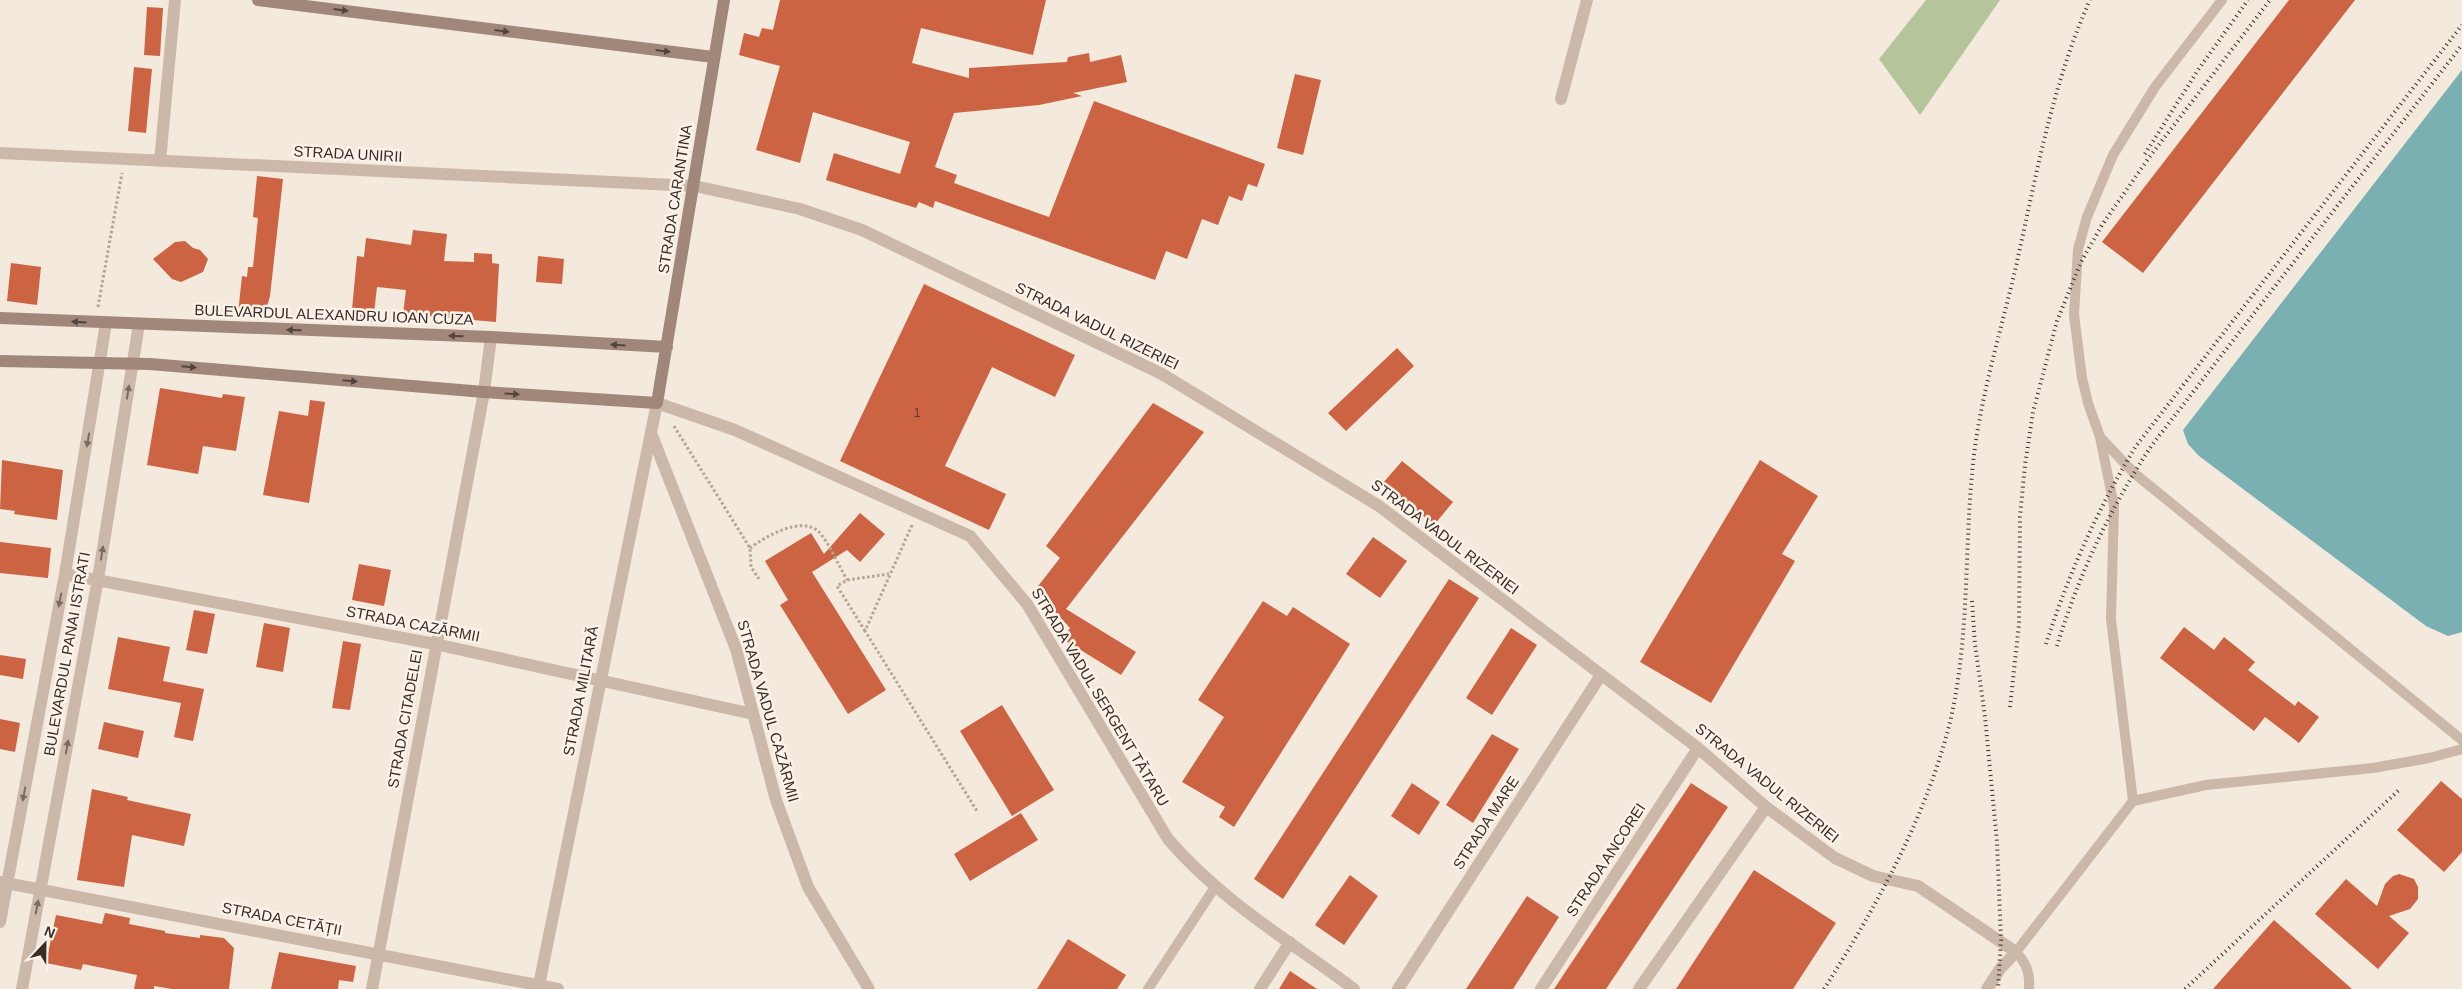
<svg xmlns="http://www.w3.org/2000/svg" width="2462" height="989" font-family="Helvetica,sans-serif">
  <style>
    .green { fill: #b6c49c }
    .water { fill: #7ab0b2 }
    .building { fill: #cc6342 }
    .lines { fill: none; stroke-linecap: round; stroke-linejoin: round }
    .path { stroke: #b8a292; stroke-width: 3; stroke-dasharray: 2.5 2.5; stroke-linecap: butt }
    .service { stroke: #ccb8a8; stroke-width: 10 }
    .minor { stroke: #ccb8a8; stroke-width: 12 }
    .secondary { stroke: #a08779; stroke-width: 12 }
    .rail { stroke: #392d28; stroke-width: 4; stroke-dasharray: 1 4; stroke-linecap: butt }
    .oneway { fill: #53443c }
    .oneway2 { fill: #7b6c62 }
    .labels { text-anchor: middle; stroke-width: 5; stroke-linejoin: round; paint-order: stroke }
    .number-label { font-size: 12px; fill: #5e3a2e }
    .street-label { font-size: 15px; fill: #392d28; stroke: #fbf3e9 }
  </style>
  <rect width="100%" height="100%" fill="#f3e9dd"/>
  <!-- green -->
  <path class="green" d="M1926 0H2000L1920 115 1879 59Z"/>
  <!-- water -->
  <path class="water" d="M2462 70V632L2448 636 2426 626 2199 456 2188 444 2183 430Z"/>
  <!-- building -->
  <path class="building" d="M780 0H1046L1033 55 921 28 912 63 969 78V68L1067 62 1068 57 1089 53 1090 62 1121 55 1127 82 1073 93 1082 96 1039 105 954 113 935 167 957 175 954 183 1049 217 1094 101 1265 164 1257 187 1248 184 1242 201 1229 196 1218 225 1202 219 1187 259 1166 251 1155 280 935 201 933 208 919 202 916 208 826 180 834 153 900 174 910 142 813 112 800 163 756 150 780 66 739 55 744 33 759 37 762 28 773 30Z
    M2289 0H2355L2143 273 2102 242Z
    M147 7 163 8 160 56 144 55Z
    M134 67 152 69 146 133 128 131Z
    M1295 74 1321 80 1303 155 1277 148Z
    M257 176 283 179 270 296 264 317 238 314 242 276 247 277 248 267H253L258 218 253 217Z
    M413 230 447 234 444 261 474 262V253L492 254V263L499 264 496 322 403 314 406 290 377 287 373 322 351 320 357 256 364 257 366 238 411 245Z
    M185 241 193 248 200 250 208 259 203 272 181 282 172 279 153 259 175 242Z
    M538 256 564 259 562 284 536 282Z
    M11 263 41 267 37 305 7 301Z
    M924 284 1075 355 1055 397 992 367 945 466 1006 494 989 530 840 461Z
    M1397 348 1414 366 1346 431 1328 413Z
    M160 388 222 398 223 394 245 397 236 451 203 446 198 474 147 465Z
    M310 400 325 402 309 503 263 495 279 411 308 416Z
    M1153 403 1204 432 1066 609 1136 652 1121 675 1063 639 1070 628 1035 590 1060 558 1046 546Z
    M2 460 63 470 57 520 14 514 15 511 0 509Z
    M1760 460 1818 496 1782 554 1795 561 1711 703 1640 662Z
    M1402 461 1453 502 1434 525 1383 483Z
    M860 513 885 534 860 562 847 550 812 572 886 690 848 714 780 605 788 600 765 561 811 533 824 554Z
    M1373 537 1407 561 1380 598 1346 574Z
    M0 542 51 548 48 578 0 573Z
    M359 564 391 570 384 606 352 600Z
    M1449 579 1479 598 1283 899 1254 879Z
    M1263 601 1287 616 1293 607 1350 644 1234 827 1219 817 1225 807 1182 782 1224 717 1198 700Z
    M194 610 215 614 207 654 186 650Z
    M264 623 290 628 283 672 256 667Z
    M2184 627 2214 650 2224 637 2255 662 2248 670 2295 706 2298 701 2319 717 2299 743 2265 717 2254 731 2160 658Z
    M1511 628 1537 645 1492 715 1466 698Z
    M118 637 170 647 163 681 204 689 193 741 174 737 181 703 108 689Z
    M343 641 361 644 350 710 332 708Z
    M0 655 26 659 23 679 0 675Z
    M1002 705 1054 790 1012 816 960 731Z
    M0 719 20 723 15 752 0 749Z
    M104 722 144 731 138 758 98 749Z
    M1492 734 1519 749 1473 823 1446 805Z
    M2441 781 2462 799V852L2444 872 2397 830Z
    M1412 783 1440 802 1419 835 1391 816Z
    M1691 783 1728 807 1606 989H1554Z
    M92 789 128 797 127 800 191 814 184 846 132 835 124 887 77 880Z
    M1021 813 1038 840 970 881 954 854Z
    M1754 870 1836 923 1793 989H1676Z
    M2399 874 2414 879 2418 887V899L2410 909 2389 916 2409 933 2378 969 2315 914 2346 879 2377 906 2385 884 2393 876Z
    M1350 875 1378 896 1344 945 1315 925Z
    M1527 896 1559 917 1513 989H1466Z
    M105 913 130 918 129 924 165 931V933L200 938V935L224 938 234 948 229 989H172L154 986V989H134L137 975 83 964 81 970 46 963 56 915 102 924Z
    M2274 920 2352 989H2213Z
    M1068 939 1126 975 1117 989H1037Z
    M279 952 356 966 353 982 339 980 338 989H271Z
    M1290 971 1317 989H1279Z"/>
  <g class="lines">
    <!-- path -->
    <path class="path" d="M98 307 122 173
      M674 426 750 548 751 567 759 579
      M912 525 865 631 977 811
      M750 548C765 537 802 515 819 532 828 541 840 568 847 580
      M865 631 837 586 847 580 889 574"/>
    <!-- service -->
    <path class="service" d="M2100 437 2134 473 2462 740
      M2133 801 2111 619 2114 506 2100 437 2088 403 2082 378 2074 315 2078 249 2087 217 2113 155 2155 87 2222 0
      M1148 989 1215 887
      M2029 989C2030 973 2027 964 2016 952L2133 801 2206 785 2373 768 2429 758 2462 749"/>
    <!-- minor -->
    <path class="minor" d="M1561 99 1587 0
      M0 153 695 186 800 209 862 230 1162 374 1379 506 1698 748 1766 807 1835 858 1873 876 1918 886 2016 952 2000 969 1987 989
      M160 161 175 0
      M651 433 736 649 776 800 808 887 869 989
      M65 574 435 644 753 714
      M0 882 558 989
      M0 922 65 574 106 323
      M539 985 657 403 735 430 970 536 1027 604 1168 839C1220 900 1291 942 1354 989
      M22 989 98 579 139 324
      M372 989 484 392 491 337
      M1260 989 1290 942
      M1398 989 1601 675
      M1541 989 1698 748
      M1639 989 1766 807"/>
    <!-- secondary -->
    <path class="secondary" d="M258 0 713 57
      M0 318 491 337 667 347
      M0 361 150 364 484 392 657 403 724 0"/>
    <!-- rail -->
    <path class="rail" d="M2145 154 2198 70 2248 0
      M1972 601 1975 644 1985 717 1997 842 2001 940 1998 989
      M2046 644C2068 575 2098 508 2136 446L2462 25
      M2057 646C2079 574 2110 508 2152 445L2462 45
      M2010 707 2019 624 2020 517 2025 465 2033 412 2057 321 2081 262 2102 225 2148 159 2270 0
      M1824 989C1876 907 1926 818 1950 722 1970 637 1964 550 1973 463 1980 400 1999 337 2014 275 2035 183 2051 86 2090 0
      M2185 989 2399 790"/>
  </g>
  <!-- one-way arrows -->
  <defs><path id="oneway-solid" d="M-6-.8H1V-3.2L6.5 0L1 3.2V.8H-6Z" transform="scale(1.25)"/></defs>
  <g class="oneway">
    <use href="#oneway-solid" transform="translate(341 10) rotate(7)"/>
    <use href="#oneway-solid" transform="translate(502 31) rotate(7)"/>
    <use href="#oneway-solid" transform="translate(663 51) rotate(7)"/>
    <use href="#oneway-solid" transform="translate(79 322) rotate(-177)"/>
    <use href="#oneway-solid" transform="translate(294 330) rotate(-178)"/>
    <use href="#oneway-solid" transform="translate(456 336) rotate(-178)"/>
    <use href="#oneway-solid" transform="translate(618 345) rotate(-177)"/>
    <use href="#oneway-solid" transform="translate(189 367) rotate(5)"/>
    <use href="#oneway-solid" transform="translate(350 381) rotate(5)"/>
    <use href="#oneway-solid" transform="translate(512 394) rotate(4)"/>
  </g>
  <g class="oneway2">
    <use href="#oneway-solid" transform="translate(128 392) rotate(-81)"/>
    <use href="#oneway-solid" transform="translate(88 440) rotate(100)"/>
    <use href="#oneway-solid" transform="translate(102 553) rotate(-81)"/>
    <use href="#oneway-solid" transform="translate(60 600) rotate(101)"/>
    <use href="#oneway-solid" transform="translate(67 747) rotate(-80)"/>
    <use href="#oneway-solid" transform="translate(24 794) rotate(101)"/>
    <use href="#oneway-solid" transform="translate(37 907) rotate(-79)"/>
  </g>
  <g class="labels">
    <!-- number labels -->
    <g class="number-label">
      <text x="917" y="417">1</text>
    </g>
    <!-- street labels -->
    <g class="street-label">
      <text transform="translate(348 154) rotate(3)" y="5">STRADA UNIRII</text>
      <text transform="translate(675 199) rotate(-81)" y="5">STRADA CARANTINA</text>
      <text transform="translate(334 315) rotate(2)" y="5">BULEVARDUL ALEXANDRU IOAN CUZA</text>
      <text transform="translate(1097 326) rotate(26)" y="5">STRADA VADUL RIZERIEI</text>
      <text transform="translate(1445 537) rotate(37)" y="5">STRADA VADUL RIZERIEI</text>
      <text transform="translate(413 624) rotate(11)" y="5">STRADA CAZĂRMII</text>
      <text transform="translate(67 654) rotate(-80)" y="5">BULEVARDUL PANAI ISTRATI</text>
      <text transform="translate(581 691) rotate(-79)" y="5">STRADA MILITARĂ</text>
      <text transform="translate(1100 697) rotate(59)" y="5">STRADA VADUL SERGENT TĂTARU</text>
      <text transform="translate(768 711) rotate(74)" y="5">STRADA VADUL CAZĂRMII</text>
      <text transform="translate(405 719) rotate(-80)" y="5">STRADA CITADELEI</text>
      <text transform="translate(1767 783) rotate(39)" y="5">STRADA VADUL RIZERIEI</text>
      <text transform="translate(1486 823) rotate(-57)" y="5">STRADA MARE</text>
      <text transform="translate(1606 860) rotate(-57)" y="5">STRADA ANCOREI</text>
      <text transform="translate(282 919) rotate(11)" y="5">STRADA CETĂȚII</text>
    </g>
  </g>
  <!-- north arrow -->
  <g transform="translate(45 944) rotate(22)" stroke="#fbf3e9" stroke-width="4" paint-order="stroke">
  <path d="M0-4L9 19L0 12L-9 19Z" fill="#392d28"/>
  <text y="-8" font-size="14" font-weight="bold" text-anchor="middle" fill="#392d28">N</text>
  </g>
</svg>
